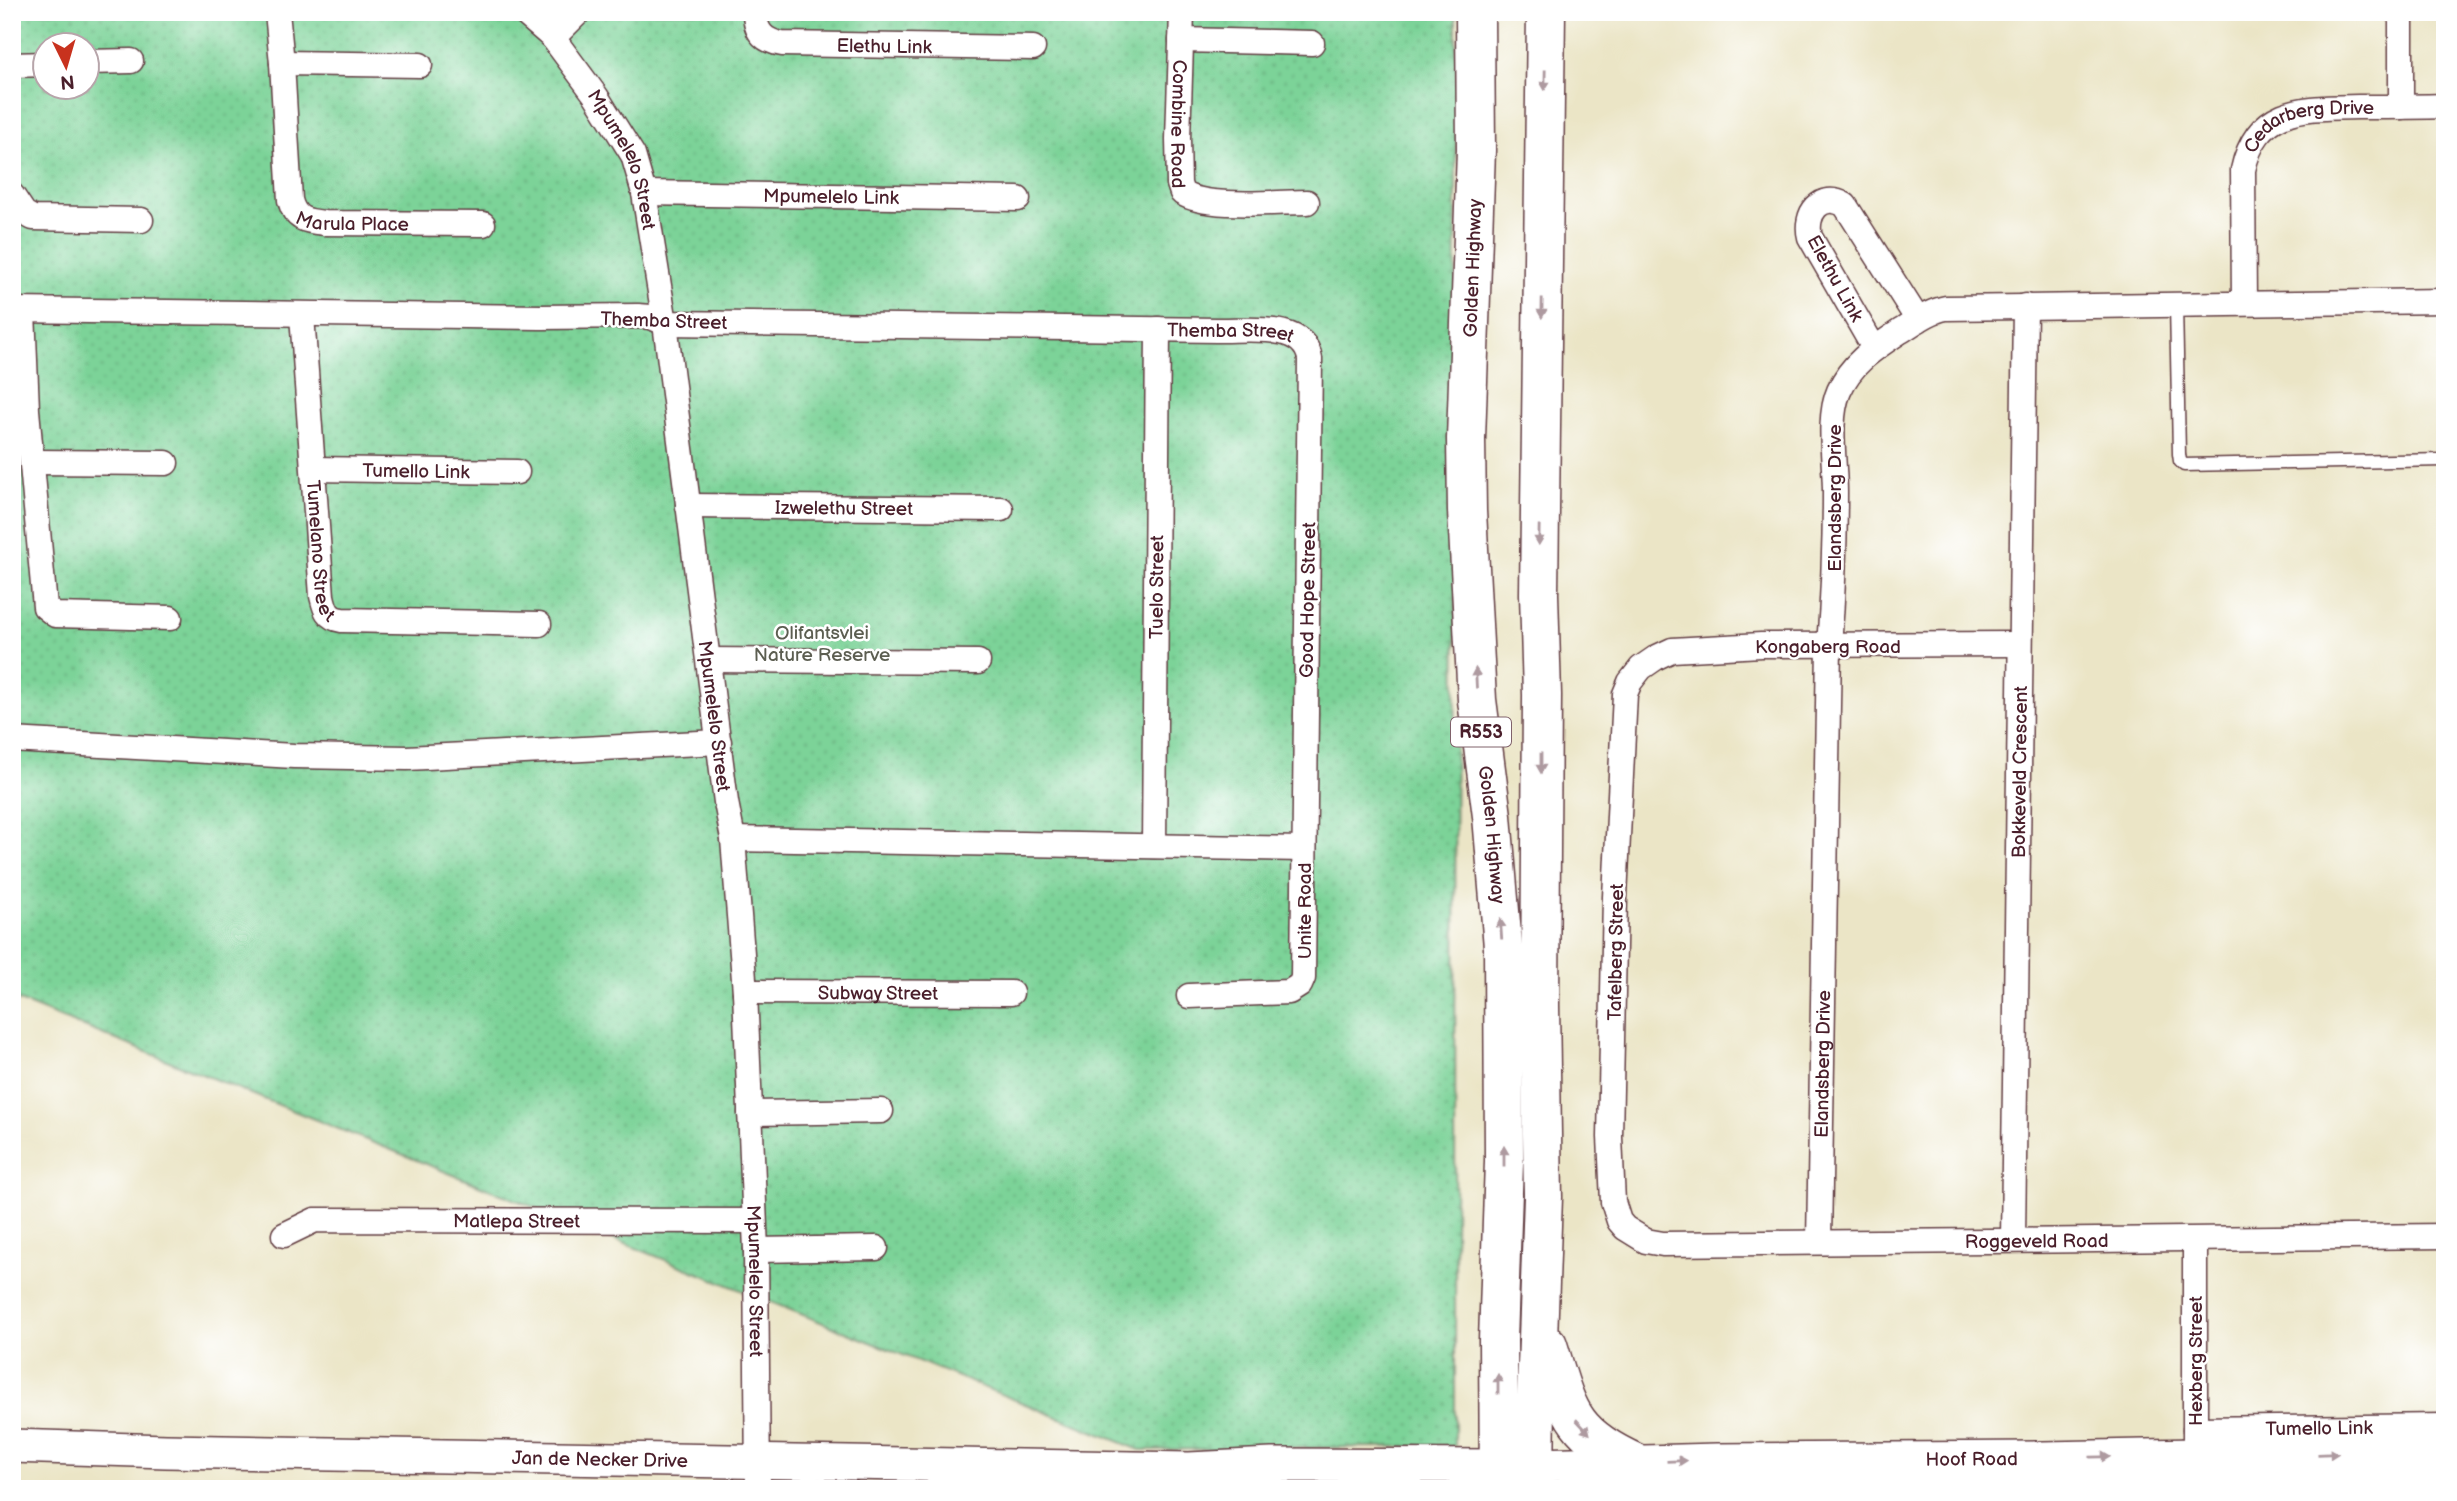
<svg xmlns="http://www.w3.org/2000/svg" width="2457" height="1501" font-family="'Balsamiq Sans',sans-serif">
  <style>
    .park { fill: url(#park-dots); stroke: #637962; stroke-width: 2; fill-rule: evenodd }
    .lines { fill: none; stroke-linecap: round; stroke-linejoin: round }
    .service-casing { stroke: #623d42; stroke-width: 15 }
    .minor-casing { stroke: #623d42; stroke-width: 27 }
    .secondary-casing { stroke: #623d42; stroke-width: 36 }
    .primary-casing { stroke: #623d42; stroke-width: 41 }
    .service { stroke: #fff; stroke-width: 12 }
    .minor { stroke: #fff; stroke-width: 24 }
    .secondary { stroke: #fff; stroke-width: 33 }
    .primary { stroke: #fff; stroke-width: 38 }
    .oneway { fill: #ae9aa0 }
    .labels { text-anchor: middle; stroke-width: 5; stroke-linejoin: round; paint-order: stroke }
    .shield { fill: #fff; stroke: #80626b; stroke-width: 2 }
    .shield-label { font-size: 18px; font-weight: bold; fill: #4a1f2b }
    .street-label { font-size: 19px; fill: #4a1f2b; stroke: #fff }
    .park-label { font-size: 19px; fill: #5c5e51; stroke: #fff }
  </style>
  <defs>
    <pattern id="park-dots" width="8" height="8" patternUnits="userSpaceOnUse" patternTransform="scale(1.75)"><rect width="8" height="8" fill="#7cd398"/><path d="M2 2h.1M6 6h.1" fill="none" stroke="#6db583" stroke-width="1.8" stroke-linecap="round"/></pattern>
  </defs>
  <rect width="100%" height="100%" fill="#fff"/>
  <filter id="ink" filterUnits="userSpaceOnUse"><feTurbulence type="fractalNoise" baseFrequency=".0143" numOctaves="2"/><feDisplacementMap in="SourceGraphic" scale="14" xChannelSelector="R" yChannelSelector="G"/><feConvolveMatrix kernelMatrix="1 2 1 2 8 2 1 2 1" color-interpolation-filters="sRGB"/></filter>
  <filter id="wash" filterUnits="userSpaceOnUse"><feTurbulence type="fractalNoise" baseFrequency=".00686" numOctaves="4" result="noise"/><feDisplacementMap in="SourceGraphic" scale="28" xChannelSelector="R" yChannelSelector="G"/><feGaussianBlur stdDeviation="1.57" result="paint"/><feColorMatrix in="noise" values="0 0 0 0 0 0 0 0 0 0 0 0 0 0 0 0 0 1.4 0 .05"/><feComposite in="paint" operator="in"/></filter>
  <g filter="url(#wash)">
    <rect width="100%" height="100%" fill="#ebe5c6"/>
    <!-- park -->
    <path class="park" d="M12 12H1456L1455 1446 1140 1450 12 998ZM46 46H88V88H46Z"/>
  </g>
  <g filter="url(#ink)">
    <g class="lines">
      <!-- service casing -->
      <g class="service-casing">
        <path id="service" d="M2176 304 2179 454 2180 461 2184 465 2445 460"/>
      </g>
      <!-- minor casing -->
      <g class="minor-casing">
        <g id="minor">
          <path id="s1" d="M277 12 282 63 290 200C295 220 306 221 324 223L483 224"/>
          <path id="s2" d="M523 12 553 38 596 96 633 155 644 193 665 323 726 802 733 839 745 992 756 1250 758 1489"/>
          <path id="s3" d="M755 12C755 31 763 41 782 44L1033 48"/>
          <path id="s4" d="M1182 12 1178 139 1179 184 1182 193C1206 209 1277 202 1307 202"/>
          <path d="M2401 12V107"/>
          <path d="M553 38 579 12"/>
          <path d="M1181 40 1312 43"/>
          <path d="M88 62 131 61"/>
          <path d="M282 63 420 65"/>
          <path d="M12 65 46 64"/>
          <path id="s5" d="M644 193 1018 199"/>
          <path d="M12 195 24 213 33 218 141 220"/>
          <path id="s6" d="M2244 303 2243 170C2257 105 2305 108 2358 107 2387 107 2416 107 2445 106"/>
          <path id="s7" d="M12 310 541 317 638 316 651 317 665 323 1217 330C1247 331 1304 321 1310 359L1303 978 1300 985 1289 992 1189 996"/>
          <path d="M23 311 27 410 45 607 55 615 170 618"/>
          <path id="s8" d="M302 315 322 596C325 609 327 618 342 620L539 624"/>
          <path d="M1874 348 1810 237C1804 214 1821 191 1845 205L1918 320"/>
          <path d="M33 462 166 463"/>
          <path id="s9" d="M314 469 517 472"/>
          <path id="s10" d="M688 506 1001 509"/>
          <path id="s11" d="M2020 644 1761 645 1672 650 1657 657 1641 668 1630 682 1625 694 1615 897 1610 1137 1613 1202 1619 1221 1625 1228 1646 1241 1663 1244C1924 1240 2184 1241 2445 1236"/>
          <path d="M709 660 978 662"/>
          <path d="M12 740 294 756 407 758 719 742"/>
          <path d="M733 839 1303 849"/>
          <path id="s12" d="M1154 846 1158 329"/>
          <path id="s13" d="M745 992 1011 993"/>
          <path d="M750 1113 881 1111"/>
          <path id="s14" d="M284 1235 315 1220 754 1221"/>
          <path id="s15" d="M2013 1239 2025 306"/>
          <path id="s16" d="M1819 1242 1829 646C1833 595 1835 543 1835 492 1835 462 1827 418 1839 391 1851 363 1875 348 1899 332 1914 323 1929 311 1946 308L2445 301"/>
          <path d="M756 1250 876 1248"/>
          <path id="s17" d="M2195 1429 2445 1426"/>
          <path d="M2195 1443V1241"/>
        </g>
      </g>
      <!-- secondary casing -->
      <g class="secondary-casing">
        <g id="secondary">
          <path id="s18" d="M12 1446 166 1451 1189 1469 1272 1465 1498 1466 1717 1460 2043 1458 2445 1450"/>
          <path d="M1595 1489 2445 1477"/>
        </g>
      </g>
      <!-- primary casing -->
      <g class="primary-casing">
        <g id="primary">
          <path id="s19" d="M1475 12 1476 150 1466 439 1467 511 1477 700 1492 816 1503 947 1504 1161 1498 1341 1499 1489"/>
          <path d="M1548 1345C1568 1409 1569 1433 1636 1463"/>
          <path d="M1535 1489 1536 1396 1543 1197 1540 1005 1542 695 1539 594 1546 12"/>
        </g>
      </g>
      <!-- service -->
      <use href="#service" class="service"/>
      <!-- minor -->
      <use href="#minor" class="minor"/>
      <!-- secondary -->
      <use href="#secondary" class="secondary"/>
      <!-- primary -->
      <use href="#primary" class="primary"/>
    </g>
    <!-- one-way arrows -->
    <defs><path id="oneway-solid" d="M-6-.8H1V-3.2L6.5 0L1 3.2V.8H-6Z" transform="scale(1.75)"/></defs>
    <g class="oneway">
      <use href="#oneway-solid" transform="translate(1545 80) rotate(91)"/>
      <use href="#oneway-solid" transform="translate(1542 308) rotate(91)"/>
      <use href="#oneway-solid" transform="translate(1539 535) rotate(91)"/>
      <use href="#oneway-solid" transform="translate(1476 678) rotate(-93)"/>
      <use href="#oneway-solid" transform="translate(1541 763) rotate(90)"/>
      <use href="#oneway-solid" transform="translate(1501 929) rotate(-94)"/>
      <use href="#oneway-solid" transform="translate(1504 1156) rotate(-90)"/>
      <use href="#oneway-solid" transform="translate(1498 1384) rotate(-90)"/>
      <use href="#oneway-solid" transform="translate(1583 1427) rotate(47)"/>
      <use href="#oneway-solid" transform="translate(2328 1454) rotate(-2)"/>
      <use href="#oneway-solid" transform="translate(2100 1457) rotate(-1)"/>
      <use href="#oneway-solid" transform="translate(1677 1461) rotate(-2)"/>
    </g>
  </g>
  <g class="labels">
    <!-- shield labels -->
    <rect class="shield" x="1451" y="717.5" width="60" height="29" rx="5"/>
    <g class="shield-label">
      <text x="1481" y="738">R553</text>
    </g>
    <!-- street labels -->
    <g class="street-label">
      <text dy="7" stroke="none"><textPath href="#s3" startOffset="149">Elethu Link</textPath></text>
      <text dy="7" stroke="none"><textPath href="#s4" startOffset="112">Combine Road</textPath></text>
      <text dy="7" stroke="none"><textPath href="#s6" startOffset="224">Cedarberg Drive</textPath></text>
      <text dy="7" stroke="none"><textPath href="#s2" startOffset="182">Mpumelelo Street</textPath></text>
      <text dy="7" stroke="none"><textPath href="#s5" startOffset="187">Mpumelelo Link</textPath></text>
      <text dy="7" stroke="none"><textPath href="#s1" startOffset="262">Marula Place</textPath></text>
      <text transform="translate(1472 268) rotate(-88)" y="7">Golden Highway</text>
      <text transform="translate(1836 278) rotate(61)" y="7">Elethu Link</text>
      <text transform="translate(664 320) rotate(2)" y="7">Themba Street</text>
      <text dy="7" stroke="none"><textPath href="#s7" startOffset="1220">Themba Street</textPath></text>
      <text dy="7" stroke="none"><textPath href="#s9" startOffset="102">Tumello Link</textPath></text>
      <text transform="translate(1834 498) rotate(-90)" y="7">Elandsberg Drive</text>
      <text dy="7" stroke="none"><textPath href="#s10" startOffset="156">Izwelethu Street</textPath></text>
      <text dy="7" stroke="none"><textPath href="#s8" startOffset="236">Tumelano Street</textPath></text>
      <text dy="7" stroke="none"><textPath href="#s12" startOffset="259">Tuelo Street</textPath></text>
      <text transform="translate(1307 600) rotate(-89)" y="7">Good Hope Street</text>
      <text x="1828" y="653">Kongaberg Road</text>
      <text dy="7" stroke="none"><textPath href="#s2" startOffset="749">Mpumelelo Street</textPath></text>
      <text dy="7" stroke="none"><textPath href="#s15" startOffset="467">Bokkeveld Crescent</textPath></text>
      <text dy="7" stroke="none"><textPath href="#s19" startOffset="824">Golden Highway</textPath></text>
      <text transform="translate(1304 911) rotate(-90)" y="7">Unite Road</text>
      <text transform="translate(1615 952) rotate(-89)" y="7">Tafelberg Street</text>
      <text dy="7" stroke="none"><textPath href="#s13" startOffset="133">Subway Street</textPath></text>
      <text dy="7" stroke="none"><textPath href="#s16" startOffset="178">Elandsberg Drive</textPath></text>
      <text dy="7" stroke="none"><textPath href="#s14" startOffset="236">Matlepa Street</textPath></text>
      <text dy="7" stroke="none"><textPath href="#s11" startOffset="1368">Roggeveld Road</textPath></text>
      <text dy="7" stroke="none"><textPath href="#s2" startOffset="1316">Mpumelelo Street</textPath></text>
      <text transform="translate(2195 1361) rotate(-90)" y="7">Hexberg Street</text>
      <text dy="7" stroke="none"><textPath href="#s17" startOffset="124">Tumello Link</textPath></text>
      <text dy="7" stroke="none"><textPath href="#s18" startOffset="1960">Hoof Road</textPath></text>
      <text dy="7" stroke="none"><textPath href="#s18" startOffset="588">Jan de Necker Drive</textPath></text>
    </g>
    <!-- park labels -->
    <g class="park-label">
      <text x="822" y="639">Olifantsvlei<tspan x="822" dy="22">Nature Reserve</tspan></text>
    </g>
  </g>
  <!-- margin -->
  <rect width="2457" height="1501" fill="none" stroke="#fff" stroke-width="42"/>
  <!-- north arrow -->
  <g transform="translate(66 66) rotate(175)"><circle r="33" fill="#ffffff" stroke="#b7a5aa" stroke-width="2"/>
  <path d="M0-5L12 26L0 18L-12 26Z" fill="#c8321e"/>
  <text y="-10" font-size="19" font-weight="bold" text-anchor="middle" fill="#4a1f2b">N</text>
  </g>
</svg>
